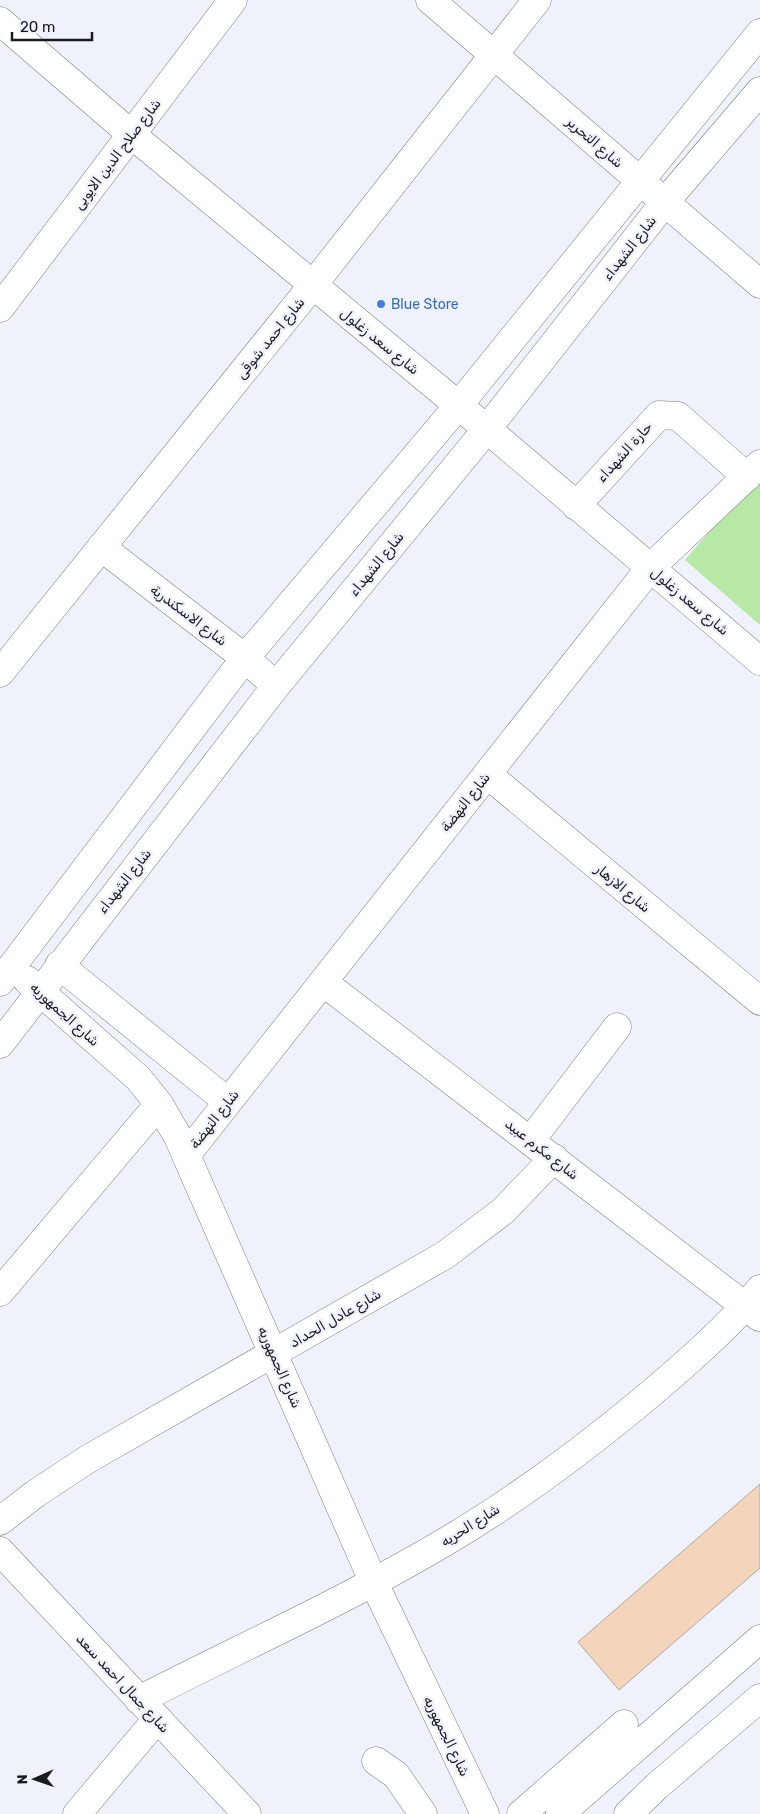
<svg xmlns="http://www.w3.org/2000/svg" width="760" height="1814" font-family="Rubik,'Noto Naskh Arabic',sans-serif">
  <style>
    .green { fill: #b8e8a5 }
    .building { fill: #f4d4ba; stroke: #b0a8a2 }
    .lines { fill: none; stroke-linecap: round; stroke-linejoin: round }
    .minor-casing { stroke: #7a7c84; stroke-width: 29 }
    .minor { stroke: #fff; stroke-width: 28 }
    .shop-dot { fill: #3f7fe0; stroke: #f0f2fb; stroke-width: 2 }
    .labels { text-anchor: middle; stroke-width: 5; stroke-linejoin: round; paint-order: stroke }
    .street-label { font-size: 14px; fill: #1a1a1e; stroke: #f0f2fb }
    .shop-label { font-size: 14px; fill: #366cbe; stroke: #f0f2fb; text-anchor: start }
  </style>
  <rect width="100%" height="100%" fill="#f0f2fb"/>
  <!-- green -->
  <path class="green" d="M760 478V625L685 560 734 503Z"/>
  <!-- building -->
  <path class="building" d="M760 1484V1568L619 1690 578 1642Z"/>
  <g class="lines">
    <!-- minor casing -->
    <g class="minor-casing">
      <path id="minor" d="M430 0 760 284
        M0 21 131 134 487 429 760 661
        M0 308 233 0
        M576 506 659 415 678 416 747 477
        M101 547 245 658 276 686
        M0 673 312 286 537 0
        M487 774 760 1001
        M59 965 228 1102
        M27 980 138 1078 159 1104 178 1137 373 1581 485 1814
        M0 982 245 658 458 406 760 33
        M323 982 759 1317
        M0 1044 276 686 487 429 665 202 760 91
        M531 1140 617 1027
        M187 1154 650 568 760 464
        M0 1292 159 1104
        M0 1521 35 1494 88 1459 445 1255 503 1211 554 1158
        M0 1551 247 1814
        M139 1700C244 1646 354 1597 455 1536 523 1495 587 1447 648 1396 687 1363 727 1328 760 1289
        M376 1761 396 1775 423 1814
        M77 1814 157 1719
        M521 1814 624 1724
        M560 1814 760 1639
        M628 1814 657 1786 760 1698"/>
    </g>
    <!-- minor -->
    <use href="#minor" class="minor"/>
  </g>
  <!-- markers -->
  <circle class="shop-dot" cx="381" cy="304" r="5"/>
  <g class="labels">
    <!-- street labels -->
    <g class="street-label">
      <text transform="translate(595 142) rotate(41)" y="5">شارع التحرير</text>
      <text transform="translate(117 154) rotate(-53)" y="5">شارع صلاح الدين الايوبى</text>
      <text transform="translate(629 248) rotate(-52)" y="5">شارع الشهداء</text>
      <text transform="translate(270 338) rotate(-51)" y="5">شارع احمد شوقى</text>
      <text transform="translate(380 341) rotate(39)" y="5">شارع سعد زغلول</text>
      <text transform="translate(624 452) rotate(-48)" y="5">حارة الشهداء</text>
      <text transform="translate(376 564) rotate(-51)" y="5">شارع الشهداء</text>
      <text transform="translate(690 601) rotate(40)" y="5">شارع سعد زغلول</text>
      <text transform="translate(189 615) rotate(37)" y="5">شارع الاسكندرية</text>
      <text transform="translate(465 802) rotate(-52)" y="5">شارع النهضة</text>
      <text transform="translate(124 881) rotate(-52)" y="5">شارع الشهداء</text>
      <text transform="translate(623 888) rotate(40)" y="5">شارع الازهار</text>
      <text transform="translate(65 1014) rotate(42)" y="5">شارع الجمهوريه</text>
      <text transform="translate(214 1119) rotate(-52)" y="5">شارع النهضة</text>
      <text transform="translate(542 1149) rotate(38)" y="5">شارع مكرم عبيد</text>
      <text transform="translate(335 1318) rotate(-30)" y="5">شارع عادل الحداد</text>
      <text transform="translate(280 1367) rotate(66)" y="5">شارع الجمهوريه</text>
      <text transform="translate(470 1525) rotate(-32)" y="5">شارع الحريه</text>
      <text transform="translate(123 1683) rotate(47)" y="5">شارع جمال احمد سعد</text>
      <text transform="translate(447 1736) rotate(64)" y="5">شارع الجمهوريه</text>
    </g>
    <!-- shop labels -->
    <g class="shop-label">
      <text x="391" y="309">Blue Store</text>
    </g>
  </g>
  <!-- north arrow -->
  <g transform="translate(35 1779) rotate(268)" stroke="#f0f2fb" stroke-width="4" paint-order="stroke">
  <path d="M0-4L9 19L0 12L-9 19Z" fill="#1a1a1e"/>
  <text y="-8" font-size="14" font-weight="bold" text-anchor="middle" fill="#1a1a1e">N</text>
  </g>
  <!-- scale -->
  <path d="M12 32v8h80v-8" fill="none" stroke="#1a1a1e" stroke-width="2.5"/>
  <text x="20" y="32" font-size="15" fill="#1a1a1e" stroke="#f0f2fb" stroke-width="4" paint-order="stroke">20 m</text>
</svg>
